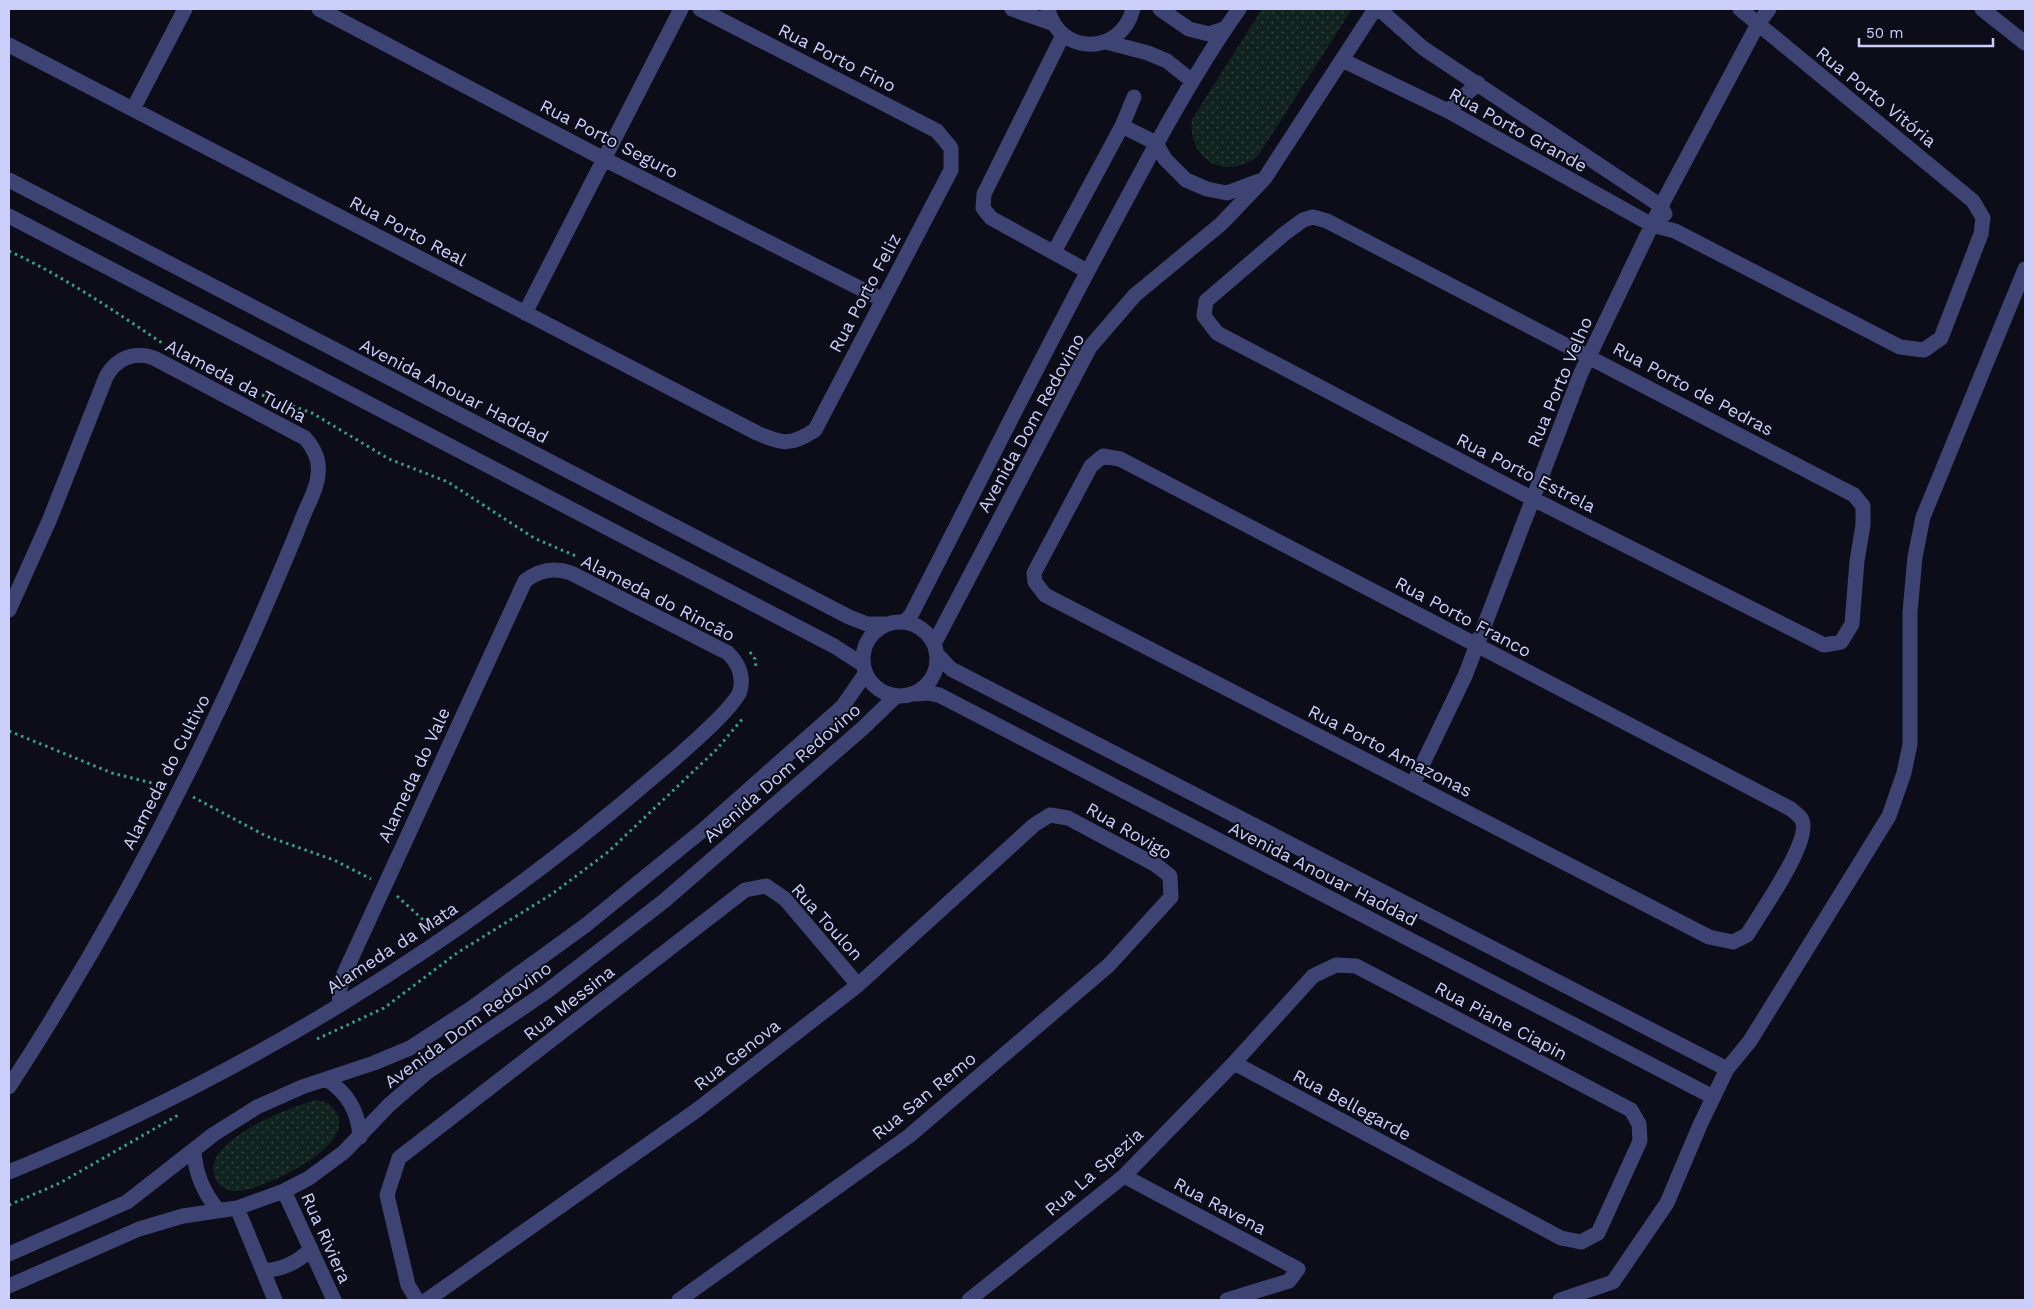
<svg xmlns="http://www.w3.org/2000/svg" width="2034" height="1309" font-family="'Work Sans',sans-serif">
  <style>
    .grass { fill: url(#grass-dots) }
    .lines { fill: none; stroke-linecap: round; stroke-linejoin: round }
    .path { stroke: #399e86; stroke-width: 3; stroke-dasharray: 2.5 4; stroke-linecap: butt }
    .minor { stroke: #3d4473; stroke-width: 15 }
    .labels { text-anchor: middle; stroke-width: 4; stroke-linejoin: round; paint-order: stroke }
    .street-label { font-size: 18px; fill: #cbcef9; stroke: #0c0d19 }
  </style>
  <defs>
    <pattern id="grass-dots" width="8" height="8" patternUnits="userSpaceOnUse" patternTransform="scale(1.25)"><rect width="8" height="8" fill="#10231f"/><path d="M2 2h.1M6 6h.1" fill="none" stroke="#314240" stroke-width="1.8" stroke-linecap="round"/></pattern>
  </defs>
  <rect width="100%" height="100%" fill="#0c0d19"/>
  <!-- grass -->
  <path class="grass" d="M1262 9H1352L1258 156C1226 182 1187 159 1192 119Z
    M315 1100C326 1101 334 1105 338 1116 348 1143 296 1170 276 1179 259 1186 226 1203 215 1178 212 1170 213 1162 217 1156 235 1129 286 1109 315 1100Z"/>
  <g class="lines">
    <!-- path -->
    <path class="path" d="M9 251C63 276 113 310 162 343
      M262 395 312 413 389 459 448 482 534 538 578 557
      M595 565 620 578
      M750 652 755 659 756 667
      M9 731 112 773 164 786
      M193 797 266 836 334 860 371 879
      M397 896 431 927
      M317 1039 384 1008 457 953 552 894 608 852 716 750 744 717
      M9 1205 60 1183 180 1114"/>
    <!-- minor -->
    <path class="minor" d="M319 9 604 159 883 300
      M1012 9 1054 24
      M1048 9C1059 56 1121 56 1133 9
      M1160 9 1189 29 1209 34 1226 28
      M1379 9 1423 48 1661 206 1665 214
      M1982 9 2025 43
      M1063 35 984 194 983 208 991 218 1087 271
      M1106 42 1148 53 1167 61 1192 81
      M9 45 757 433C782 444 791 446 815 430L951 170V148L937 131 700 9
      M1342 60 1448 111 1652 225 1675 231 1900 347 1924 350 1941 338 1981 234 1983 218 1973 201 1740 9
      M133 109 185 9
      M1448 111 1478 83
      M1122 126 1134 97
      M9 180 849 617 867 624H885
      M9 216 834 646 862 664
      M1313 217 1327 221 1854 495 1863 506V525L1857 561 1852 624 1841 642 1824 645 1533 499 1217 333 1204 316 1206 301 1284 234 1303 220Z
      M1054 252 1122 126 1156 143 1165 159 1186 180 1207 189 1227 193 1259 181
      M525 313 681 9
      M1103 456 1120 459 1791 809C1794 812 1800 816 1802 820 1812 841 1759 915 1747 935L1733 942 1709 937 1045 595 1035 582 1034 573 1091 466Z
      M9 610 49 521 106 377C116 358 134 351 154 358L305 438C314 448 320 461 318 475 317 489 309 502 304 514 292 545 279 575 266 605 194 772 108 935 9 1087
      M863 659a37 37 0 1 1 74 0a37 37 0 1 1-74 0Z
      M904 622 911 615C977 487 1041 357 1110 230 1150 155 1190 79 1239 9
      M934 644 1090 347 1135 295 1221 224 1265 178 1375 9
      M937 654 951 669 1727 1069
      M915 694 928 693 939 695 1713 1097
      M1413 784 1465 676 1581 373 1661 206 1758 24 1769 9
      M326 1079C348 1093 358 1111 360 1137
      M194 1150C195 1173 203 1192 218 1210
      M9 1172C242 1077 460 943 651 779 669 764 734 709 740 691 744 676 738 663 728 653L571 573C554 567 539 570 525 581L344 974 339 992 340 1004
      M1124 1176 1298 1269 1289 1281 1227 1300
      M284 1191 334 1300
      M237 1208 275 1300
      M9 1254 127 1202 214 1134 257 1107 302 1087 374 1063 410 1048 470 1009 586 925 703 830 843 706 865 674
      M263 1271C283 1269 297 1263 311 1249
      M9 1286 139 1229 183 1216 237 1208 284 1191 309 1178 344 1152 389 1105 426 1073 546 992 664 901 863 728 895 697
      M417 1300 408 1285 387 1195 399 1158 745 890 766 886 785 899 858 985
      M427 1300 697 1110 858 985 1034 825 1050 815 1068 818 1156 865 1170 876 1171 897 1109 965 909 1136 679 1300
      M969 1300 1124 1176 1234 1063 1313 976 1336 965 1356 966 1631 1110 1639 1124 1640 1141 1598 1233 1581 1242 1561 1238 1234 1063
      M1560 1300 1613 1282 1667 1203 1700 1125 1727 1069 1750 1041 1889 816 1904 773 1910 744V612L1915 557 1923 517 2025 269"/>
  </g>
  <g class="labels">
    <!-- street labels -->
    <g class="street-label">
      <text transform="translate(837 58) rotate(27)" y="6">Rua Porto Fino</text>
      <text transform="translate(1876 97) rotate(39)" y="6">Rua Porto Vitória</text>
      <text transform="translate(1518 130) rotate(29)" y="6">Rua Porto Grande</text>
      <text transform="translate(609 139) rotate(27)" y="6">Rua Porto Seguro</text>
      <text transform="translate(408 231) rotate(28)" y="6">Rua Porto Real</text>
      <text transform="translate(865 293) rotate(-62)" y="6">Rua Porto Feliz</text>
      <text transform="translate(236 381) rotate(28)" y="6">Alameda da Tulha</text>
      <text transform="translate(1560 382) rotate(-67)" y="6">Rua Porto Velho</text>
      <text transform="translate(1693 389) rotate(28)" y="6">Rua Porto de Pedras</text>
      <text transform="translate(454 391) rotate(27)" y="6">Avenida Anouar Haddad</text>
      <text transform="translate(1031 423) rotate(-61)" y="6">Avenida Dom Redovino</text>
      <text transform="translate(1526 473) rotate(27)" y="6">Rua Porto Estrela</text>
      <text transform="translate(658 598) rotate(27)" y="6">Alameda do Rincão</text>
      <text transform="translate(1463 617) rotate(28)" y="6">Rua Porto Franco</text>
      <text transform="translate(1390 751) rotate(27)" y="6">Rua Porto Amazonas</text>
      <text transform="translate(166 772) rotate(-63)" y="6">Alameda do Cultivo</text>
      <text transform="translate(782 773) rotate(-41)" y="6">Avenida Dom Redovino</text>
      <text transform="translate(414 775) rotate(-65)" y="6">Alameda do Vale</text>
      <text transform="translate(1129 831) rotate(30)" y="6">Rua Rovigo</text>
      <text transform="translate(1323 874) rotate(27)" y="6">Avenida Anouar Haddad</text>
      <text transform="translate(827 922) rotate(48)" y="6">Rua Toulon</text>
      <text transform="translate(392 948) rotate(-33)" y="6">Alameda da Mata</text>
      <text transform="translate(569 1003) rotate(-38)" y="6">Rua Messina</text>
      <text transform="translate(1501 1021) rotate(28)" y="6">Rua Piane Ciapin</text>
      <text transform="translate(468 1025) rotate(-36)" y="6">Avenida Dom Redovino</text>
      <text transform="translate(737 1055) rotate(-38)" y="6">Rua Genova</text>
      <text transform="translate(924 1096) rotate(-39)" y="6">Rua San Remo</text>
      <text transform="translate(1352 1105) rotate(28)" y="6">Rua Bellegarde</text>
      <text transform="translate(1094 1172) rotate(-41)" y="6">Rua La Spezia</text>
      <text transform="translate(1220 1206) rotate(28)" y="6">Rua Ravena</text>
      <text transform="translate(326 1238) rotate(66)" y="6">Rua Riviera</text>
    </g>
  </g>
  <!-- border -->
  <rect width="2034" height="1309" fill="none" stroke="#cbcef9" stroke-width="20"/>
  <!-- scale -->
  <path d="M1859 38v8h134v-8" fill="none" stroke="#cbcef9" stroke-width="2.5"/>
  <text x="1866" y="38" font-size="15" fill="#cbcef9" stroke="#0c0d19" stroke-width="4" paint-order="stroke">50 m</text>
</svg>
